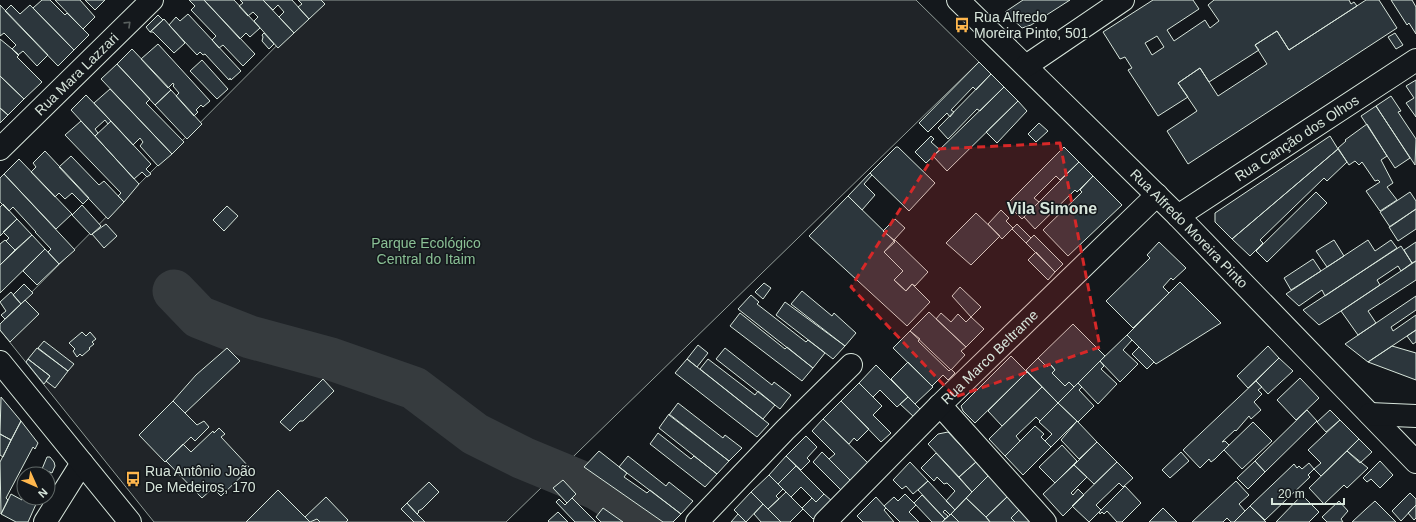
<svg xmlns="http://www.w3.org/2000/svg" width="1416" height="522" font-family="Helvetica,sans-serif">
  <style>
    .green { fill: #202428; stroke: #939e99 }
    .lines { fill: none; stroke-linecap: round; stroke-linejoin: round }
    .river { stroke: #363b3e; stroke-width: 43 }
    .building { fill: #2c363c; stroke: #d8e6dc; fill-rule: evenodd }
    .minor-casing { stroke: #d8e6dc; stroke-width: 24 }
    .tertiary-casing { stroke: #d8e6dc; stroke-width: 24 }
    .minor { stroke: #14181c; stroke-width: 22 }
    .tertiary { stroke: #14181c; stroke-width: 22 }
    .oneway { stroke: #59605f }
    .marked { fill: #d62828; fill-opacity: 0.2; stroke: #d62828; stroke-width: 3; stroke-dasharray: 8 5; stroke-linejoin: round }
    .labels { text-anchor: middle; stroke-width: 3; stroke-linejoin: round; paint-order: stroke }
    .poi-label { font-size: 14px; fill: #d8e6dc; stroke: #14181c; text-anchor: start }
    .street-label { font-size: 14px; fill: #d8e6dc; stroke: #14181c }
    .park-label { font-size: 14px; fill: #8ac095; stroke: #14181c }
    .quarter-label { font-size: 16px; font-weight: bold; fill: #d8e6dc; stroke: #14181c }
  </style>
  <rect width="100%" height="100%" fill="#14181c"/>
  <!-- green -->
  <path class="green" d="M322 0H916L979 62 506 522H154L0 330V324Z"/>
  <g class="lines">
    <!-- river -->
    <path class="river" d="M174 291 199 317 250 337 331 359 414 388 475 434 523 458 598 489 650 522"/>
  </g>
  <!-- building -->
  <path class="building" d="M42 0H50L65 15 67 13 89 35 74 50 33 8Z
    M55 0H80L95 17 83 29Z
    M85 0H105L95 10Z
    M189 0H204L255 54 243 66 223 45 219 48 212 40 216 36 191 10 195 6Z
    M204 0H234L260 28 250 37 246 33 240 39Z
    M240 0H263L294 33 278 48 254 21 258 17 253 12 248 16 239 6 243 3Z
    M263 0H292L309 19 294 33 279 17 284 12 278 5 273 10Z
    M298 0H321L325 4 309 19 298 7 302 4Z
    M1023 0H1070L1031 25 1022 28 1005 12Z
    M1153 0H1193L1199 9 1167 30 1174 41 1205 20 1210 28 1219 21 1208 5 1214 0H1349L1351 4 1354 2 1357 6 1289 50 1277 31 1255 45 1259 50 1209 82 1200 68 1178 83 1188 97 1158 116 1128 70 1132 68 1125 57 1120 59 1103 32ZM1157 36 1164 47 1152 55 1145 43Z
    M1366 0H1379L1397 28 1188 164 1167 131 1197 111 1178 83 1200 68 1218 96 1267 64 1255 45 1277 31 1289 50Z
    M1391 0H1412L1416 7V34L1409 23 1407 25Z
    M0 5 48 55 37 66 23 51 18 55 12 49 16 45 4 33 0 36Z
    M11 5 20 14 30 5 74 50 58 66 5 11Z
    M188 14 241 71 231 80 230 78 229 80 205 54 203 55 200 52 197 55 169 25 176 17 180 21Z
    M158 15 163 20 150 32 146 27Z
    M164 19 185 43 174 53 153 32H150Z
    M264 33 274 44 269 49 262 41 263 37 262 35Z
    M1395 33 1403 45 1396 49 1388 37Z
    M0 39 17 53 19 55 17 57 42 82 24 99 0 76Z
    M158 44 210 101 203 107 201 105 196 110 198 112 194 116 176 96 179 93 173 86 174 85 173 83 168 88 141 59Z
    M132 49 171 90 155 105 117 64Z
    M202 60 228 89 217 99 190 71Z
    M979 62 991 74 976 90 973 87 951 110 954 112 950 117 947 113 928 132 919 123Z
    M117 64 150 99 146 103 184 142 172 154 101 79Z
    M991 74 1004 87 980 111 977 109 948 139 938 128Z
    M0 76 24 99 8 115 0 108Z
    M1416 80V117L1406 103 1414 98 1406 86Z
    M1004 87 1018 101 947 171 933 156Z
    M110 89 172 154 158 166 140 146 143 142 140 138 133 145 94 103Z
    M171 90 202 124 187 139 155 105Z
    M86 95 111 121 108 124 105 120 95 129 98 133 95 136 71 110Z
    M1391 96 1401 111 1398 112 1416 139 1415 165 1376 106Z
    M1018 101 1027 111 997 143 986 132Z
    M1376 106 1410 158 1395 168 1361 116Z
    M0 108 8 115 0 123Z
    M81 121 139 184 124 202 118 196 121 193 65 135Z
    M111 121 151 164 146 169 151 174 147 177 142 172 134 179 95 136Z
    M1039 123 1048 131 1036 142 1028 134Z
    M1367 124 1387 156 1381 160 1393 183 1387 187 1397 200 1380 211 1366 191 1380 182 1378 180 1375 181 1362 162 1359 165 1355 161 1349 165 1338 148 1346 141 1345 140Z
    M931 136 934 139 931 142 940 150 926 163 915 152Z
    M1330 136 1338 149 1232 239 1215 222V213Z
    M896 147H898L935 183 909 211 870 173Z
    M1064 147 1079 162 1060 180 1056 176 1034 198 1039 202 1022 219 1007 204Z
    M1338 149 1347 162 1327 181 1324 178 1260 240 1263 243 1250 256 1232 239Z
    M45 151 89 198 83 204 72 193 65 199 59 193 55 197 31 172 36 167 33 163Z
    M71 156 99 185 104 181 124 202 108 219 59 167Z
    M19 159 72 214 56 229 4 174Z
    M1079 162 1093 176 1077 192 1075 190 1035 229 1024 217Z
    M870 173 872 175 864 184 875 195 862 210 848 196Z
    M4 174 75 250 59 264 48 252 51 249 35 232H36L13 207 9 211 0 202V178Z
    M1093 176 1122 205 1068 256 1043 230 1082 192 1080 190Z
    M1316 192 1327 203 1267 262 1256 251Z
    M1410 192 1416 201V209L1390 227 1380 212Z
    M848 196 895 242 884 252 903 271 894 280 906 291 912 284 930 302 907 326 809 236Z
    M3 204 17 219 0 236V207Z
    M82 205 101 226 91 235 72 215Z
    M227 206 238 216 224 231 213 220Z
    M1416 209V229L1398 241 1389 227Z
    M1001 210 1009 218 1006 221 1013 228 1002 239 988 224Z
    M976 213 1000 236 971 265 946 243Z
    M17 219 32 235 15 250 6 241 9 238 3 232Z
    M895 219 905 228 894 240 883 231Z
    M106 224 117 236 104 248 92 234Z
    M1017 224 1031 238 1026 243 1012 229Z
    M32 235 45 249 0 293V265Z
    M1034 235 1063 264 1055 272 1026 243Z
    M5 240 15 250 0 265V244Z
    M895 240 928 272 915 286 912 284 906 291 894 280 903 271 884 252Z
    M1334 240 1344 256 1327 267 1316 251Z
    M1368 240 1375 251 1391 240 1397 248 1325 296 1322 290 1299 306 1286 294Z
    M1159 242 1186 268 1173 280 1171 278 1163 287 1169 293 1133 328 1106 301 1150 258 1147 255Z
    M1416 242V261L1412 263 1404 250Z
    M1401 246 1412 263 1401 271 1398 266 1377 280 1380 285 1341 311 1319 325 1303 310Z
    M45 249 59 264 37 285 23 271Z
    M1036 252 1055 272 1048 280 1028 260Z
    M1313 259 1321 271 1291 290 1284 278Z
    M1416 261V280L1368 311 1376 323 1358 335 1341 311Z
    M1180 282 1221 323 1156 364 1127 335Z
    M764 283 771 288 763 299 755 292Z
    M24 284 33 293 21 304 13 295Z
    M960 287 981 307 971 317 952 296Z
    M802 291 832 316 834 313 856 333 845 346 791 304Z
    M11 292 21 304 5 319 1 315 6 311 0 302Z
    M751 295 759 302 757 304 806 342 808 340 825 353 813 368 738 309Z
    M1416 296V310L1391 327 1393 331 1416 315V330L1368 362 1345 344Z
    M25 300 39 314 10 342 0 330V324Z
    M785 302 845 346 833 359 776 315Z
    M929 312 966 347 961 351 965 355 951 370 910 331Z
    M740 313 785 349 787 347 813 368 802 381 730 326Z
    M941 313 951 322 958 314 966 322 971 317 984 329 966 347 936 319Z
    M1073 324 1105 356 1074 387 1069 382 1065 386 1052 373 1055 370 1050 364 1047 367 1038 358Z
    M1416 330V342L1413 344 1407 336Z
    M910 331 920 339 918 341 949 371 951 369 955 373 948 380 943 375 932 386 893 348Z
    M82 332 86 336 90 332 96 339 92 342 94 344 89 348 90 349 82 356 80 354 77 357 73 351 75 349 69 343Z
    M1127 335 1132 340 1123 350 1138 364 1120 382 1100 361Z
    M44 341 74 364 68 371 38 348Z
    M698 345 708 353 697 367 687 359Z
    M1268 346 1279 358 1248 388 1237 376Z
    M1392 346 1416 353V380L1368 362Z
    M1139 347 1154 362 1147 369 1132 354Z
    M37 348 68 371 55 388 46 381 50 376 28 359Z
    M227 348 240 361 185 413 173 401 196 375Z
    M725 348 772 385 774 382 791 395 780 409 716 359Z
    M1011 356 1027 372 975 423 963 411 961 406Z
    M1038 358 1047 367 1050 364 1055 370 1052 373 1065 386 1069 382 1074 387 1058 403 1026 370Z
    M1279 358 1293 371 1268 394 1256 381Z
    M28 359 50 376 44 384 26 362Z
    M687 359 769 424 757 437 675 373Z
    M708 359 755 395 758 391 775 405 763 419 700 369Z
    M1100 361 1104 366 1101 369 1117 384 1098 404 1078 383Z
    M908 362 933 387 915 404 891 379Z
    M876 365 908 397 897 407 880 390 873 397 859 383Z
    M1027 372 1042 387 1002 426 988 411Z
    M1300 378 1319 398 1296 420 1277 400Z
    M323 379 334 391 303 421H300L290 431 280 422Z
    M1256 381 1262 387 1258 390 1262 394 1254 402 1261 410 1251 419 1249 416 1236 431 1235 430 1222 442 1225 441 1229 445 1215 459 1211 462 1209 459 1200 468 1183 450Z
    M859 383 882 406 873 415 891 433 881 442 841 401Z
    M1078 383 1082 387 1079 390 1094 406 1078 422 1058 403Z
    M1042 387 1058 403 1040 421 1036 417 1016 436 1020 441 1005 456 989 439Z
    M1 397 21 421 11 440 0 434Z
    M908 397 921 410 914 417 900 404Z
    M173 401 197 425 204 421 209 427 195 441 191 437 165 462 139 435Z
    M841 401 869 429 857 441 854 438 849 444 823 419Z
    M678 403 723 438 725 435 742 448 729 461 669 415Z
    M1058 403 1077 421 1051 447 1045 441 1052 434 1039 422Z
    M1307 410 1317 421 1265 472 1255 461Z
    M1330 410 1340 420 1326 432 1317 422Z
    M669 414 729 461 717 474 659 428Z
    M823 419 869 464 851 481 829 459 835 454 812 431Z
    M1340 420 1359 439 1321 476 1314 469 1321 463 1308 450Z
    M21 421 38 443 35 449 33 447 6 498 8 500 1 514 0 462Z
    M1077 421 1097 442 1079 459 1061 440Z
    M1253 422 1272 441 1242 469 1224 450Z
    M1035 426 1044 434 1041 437 1051 447 1023 475 1005 456Z
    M219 428 225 434 221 437 250 468 221 496 213 488 202 498 166 461 183 444 191 452 213 431 214 433Z
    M948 432 976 462 959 477 928 444 938 434Z
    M658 433 691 459 694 456 717 474 705 487 650 444Z
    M0 434 11 440 3 457 0 455Z
    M806 436 817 447 807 458 810 461 801 470 786 456Z
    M1359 439 1372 452 1360 463 1347 451Z
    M1097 442 1117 462 1094 484 1074 465Z
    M1062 445 1077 461 1055 483 1039 467Z
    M599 451 627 473 624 477 647 493 650 490 681 514 673 522H663L584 467Z
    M1347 451 1368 468 1347 488 1344 485 1324 504 1309 488Z
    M822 452 851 481 842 491 813 462Z
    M1181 452 1189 461 1170 478 1162 470Z
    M936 453 972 492 955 510 946 501 955 491 947 483 944 484 937 477 934 481 921 468Z
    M628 456 666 486 669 482 693 501 681 514 619 467Z
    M786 456 796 466 778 484 769 475Z
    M47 457H50L54 462 55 466 52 473 42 469Z
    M1255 461 1265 472 1248 489 1237 478Z
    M1380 461 1393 475 1380 488 1371 479 1367 482 1363 478Z
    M910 462 928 481 913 494 906 486 902 489 893 480Z
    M976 462 988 476 972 492 959 477Z
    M1117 462 1133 478 1123 487 1119 483 1096 505 1101 510 1089 522 1072 506Z
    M1309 463 1314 469 1308 475 1310 477 1265 520 1250 506 1294 464 1297 468 1299 466 1302 469Z
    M1074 465 1087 477 1071 493 1073 495 1078 489 1084 495 1063 516 1043 494Z
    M796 466 824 494 816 502 801 487 791 497 778 484Z
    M769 475 783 489 776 496 779 499 768 509 751 492Z
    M988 476 1008 496 986 517 966 498Z
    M563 480 576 494 567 503 553 488Z
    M928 481 955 510 950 515 945 510 943 512 948 516 945 519 918 490Z
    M1236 481 1249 495 1239 504 1245 511 1234 522H1231L1227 518 1223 522H1192Z
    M429 482 439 492 422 509 418 511 419 512 417 514 407 503Z
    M1125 486 1141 503 1122 522H1117L1107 511 1104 514 1102 512 1100 514 1099 512Z
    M278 490 310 522H246Z
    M751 492 763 504 746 522 734 510Z
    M786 492 803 509 790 522H781L768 509Z
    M1410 493 1416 499V505L1401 521 1392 511Z
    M11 494 22 500 24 496V498H30L37 502 28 522H16L1 514Z
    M824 494 832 501 813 519 802 508 812 498 816 502Z
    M905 494 916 505 909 512 919 522H900L884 506 894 497 898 501Z
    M922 495 945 519 942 522H932L914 503Z
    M1302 495 1319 512 1309 522H1276Z
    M1008 496 1020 509 1011 518 1015 522H990L986 517Z
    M326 497 348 520 346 522H320L317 519 310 522 305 517Z
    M876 497 886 508 884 510 894 522H863L857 516Z
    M572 498 596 522H575L556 502 559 499 565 505Z
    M966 498 986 517 990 522H959L951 514Z
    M1339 501 1348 511 1341 519 1343 522H1327L1322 517Z
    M1375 501 1396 522H1352L1366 509Z
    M407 503 417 514 425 522H414L401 509Z
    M763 504 781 522H761L754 514Z
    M1416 505V518L1414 520 1408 513Z
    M1250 506 1266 522H1234Z
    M603 508 623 522H601L596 517Z
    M1163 508 1177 522H1149Z
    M1020 509 1032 522H1015L1011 518Z
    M558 512 568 522H549L548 521Z
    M738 514 746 522H747H731Z
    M951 514 959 522H942L950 515Z"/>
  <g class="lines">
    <!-- minor casing -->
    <g class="minor-casing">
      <g id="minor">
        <path id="s1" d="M958 0 1178 216 1416 462"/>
        <path d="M1026 66 1123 0"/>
        <path id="s2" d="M0 149 152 0"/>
        <path id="s3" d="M1178 216 1416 60"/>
        <path d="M940 405 1045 522"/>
        <path d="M1370 414 1416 416"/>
        <path d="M45 522 82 463"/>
        <path d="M697 522 785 430 851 365"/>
        <path id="s4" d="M825 522 940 405 1157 195"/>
      </g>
    </g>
    <!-- tertiary casing -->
    <g class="tertiary-casing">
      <path id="tertiary" d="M0 362 130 522"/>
    </g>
    <!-- minor -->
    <use href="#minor" class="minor"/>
    <!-- tertiary -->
    <use href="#tertiary" class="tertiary"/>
  </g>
  <!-- one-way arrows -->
  <defs><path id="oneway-chevron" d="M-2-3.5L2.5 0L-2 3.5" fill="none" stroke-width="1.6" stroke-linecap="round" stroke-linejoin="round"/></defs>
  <use class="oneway" href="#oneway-chevron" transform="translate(128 24) rotate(-44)"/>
  <!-- marked area -->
  <path class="marked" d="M1060 143 1100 347 955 397 851 287 938 149Z"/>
  <!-- icons -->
  <defs>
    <g id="bus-bare" transform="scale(1.2)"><path d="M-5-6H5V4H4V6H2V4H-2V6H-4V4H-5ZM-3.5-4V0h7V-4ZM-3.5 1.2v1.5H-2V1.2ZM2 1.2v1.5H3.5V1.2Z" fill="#ffb74d" stroke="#14181c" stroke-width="2.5" paint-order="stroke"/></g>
  </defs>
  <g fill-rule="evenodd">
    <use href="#bus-bare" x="962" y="25"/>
    <use href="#bus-bare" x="133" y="479"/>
  </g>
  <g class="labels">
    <!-- poi labels -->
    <g class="poi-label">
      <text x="974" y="22">Rua Alfredo<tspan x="974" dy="16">Moreira Pinto, 501</tspan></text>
      <text x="145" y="476">Rua Antônio João<tspan x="145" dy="16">De Medeiros, 170</tspan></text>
    </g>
    <!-- street labels -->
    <g class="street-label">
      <text dy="5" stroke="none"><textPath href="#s2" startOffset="107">Rua Mara Lazzari</textPath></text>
      <text dy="5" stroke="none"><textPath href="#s3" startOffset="142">Rua Canção dos Olhos</textPath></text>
      <text dy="5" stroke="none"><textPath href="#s1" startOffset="325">Rua Alfredo Moreira Pinto</textPath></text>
      <text dy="5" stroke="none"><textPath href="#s4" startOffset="233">Rua Marco Beltrame</textPath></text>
    </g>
    <!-- park labels -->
    <g class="park-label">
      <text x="426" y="248">Parque Ecológico<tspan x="426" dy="16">Central do Itaim</tspan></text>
    </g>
    <!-- quarter labels -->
    <g class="quarter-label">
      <text x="1052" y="214">Vila Simone</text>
    </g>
  </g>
  <!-- north arrow -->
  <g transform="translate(36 486) rotate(135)"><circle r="19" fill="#14181c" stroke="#626a69"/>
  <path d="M0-3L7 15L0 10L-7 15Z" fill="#ffb74d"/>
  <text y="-6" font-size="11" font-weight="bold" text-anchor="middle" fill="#d8e6dc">N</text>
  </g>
  <!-- scale -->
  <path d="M1272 498v6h72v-6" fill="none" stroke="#d8e6dc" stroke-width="2"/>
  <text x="1278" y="498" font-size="12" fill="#d8e6dc" stroke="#14181c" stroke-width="3" paint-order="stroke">20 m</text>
</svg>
